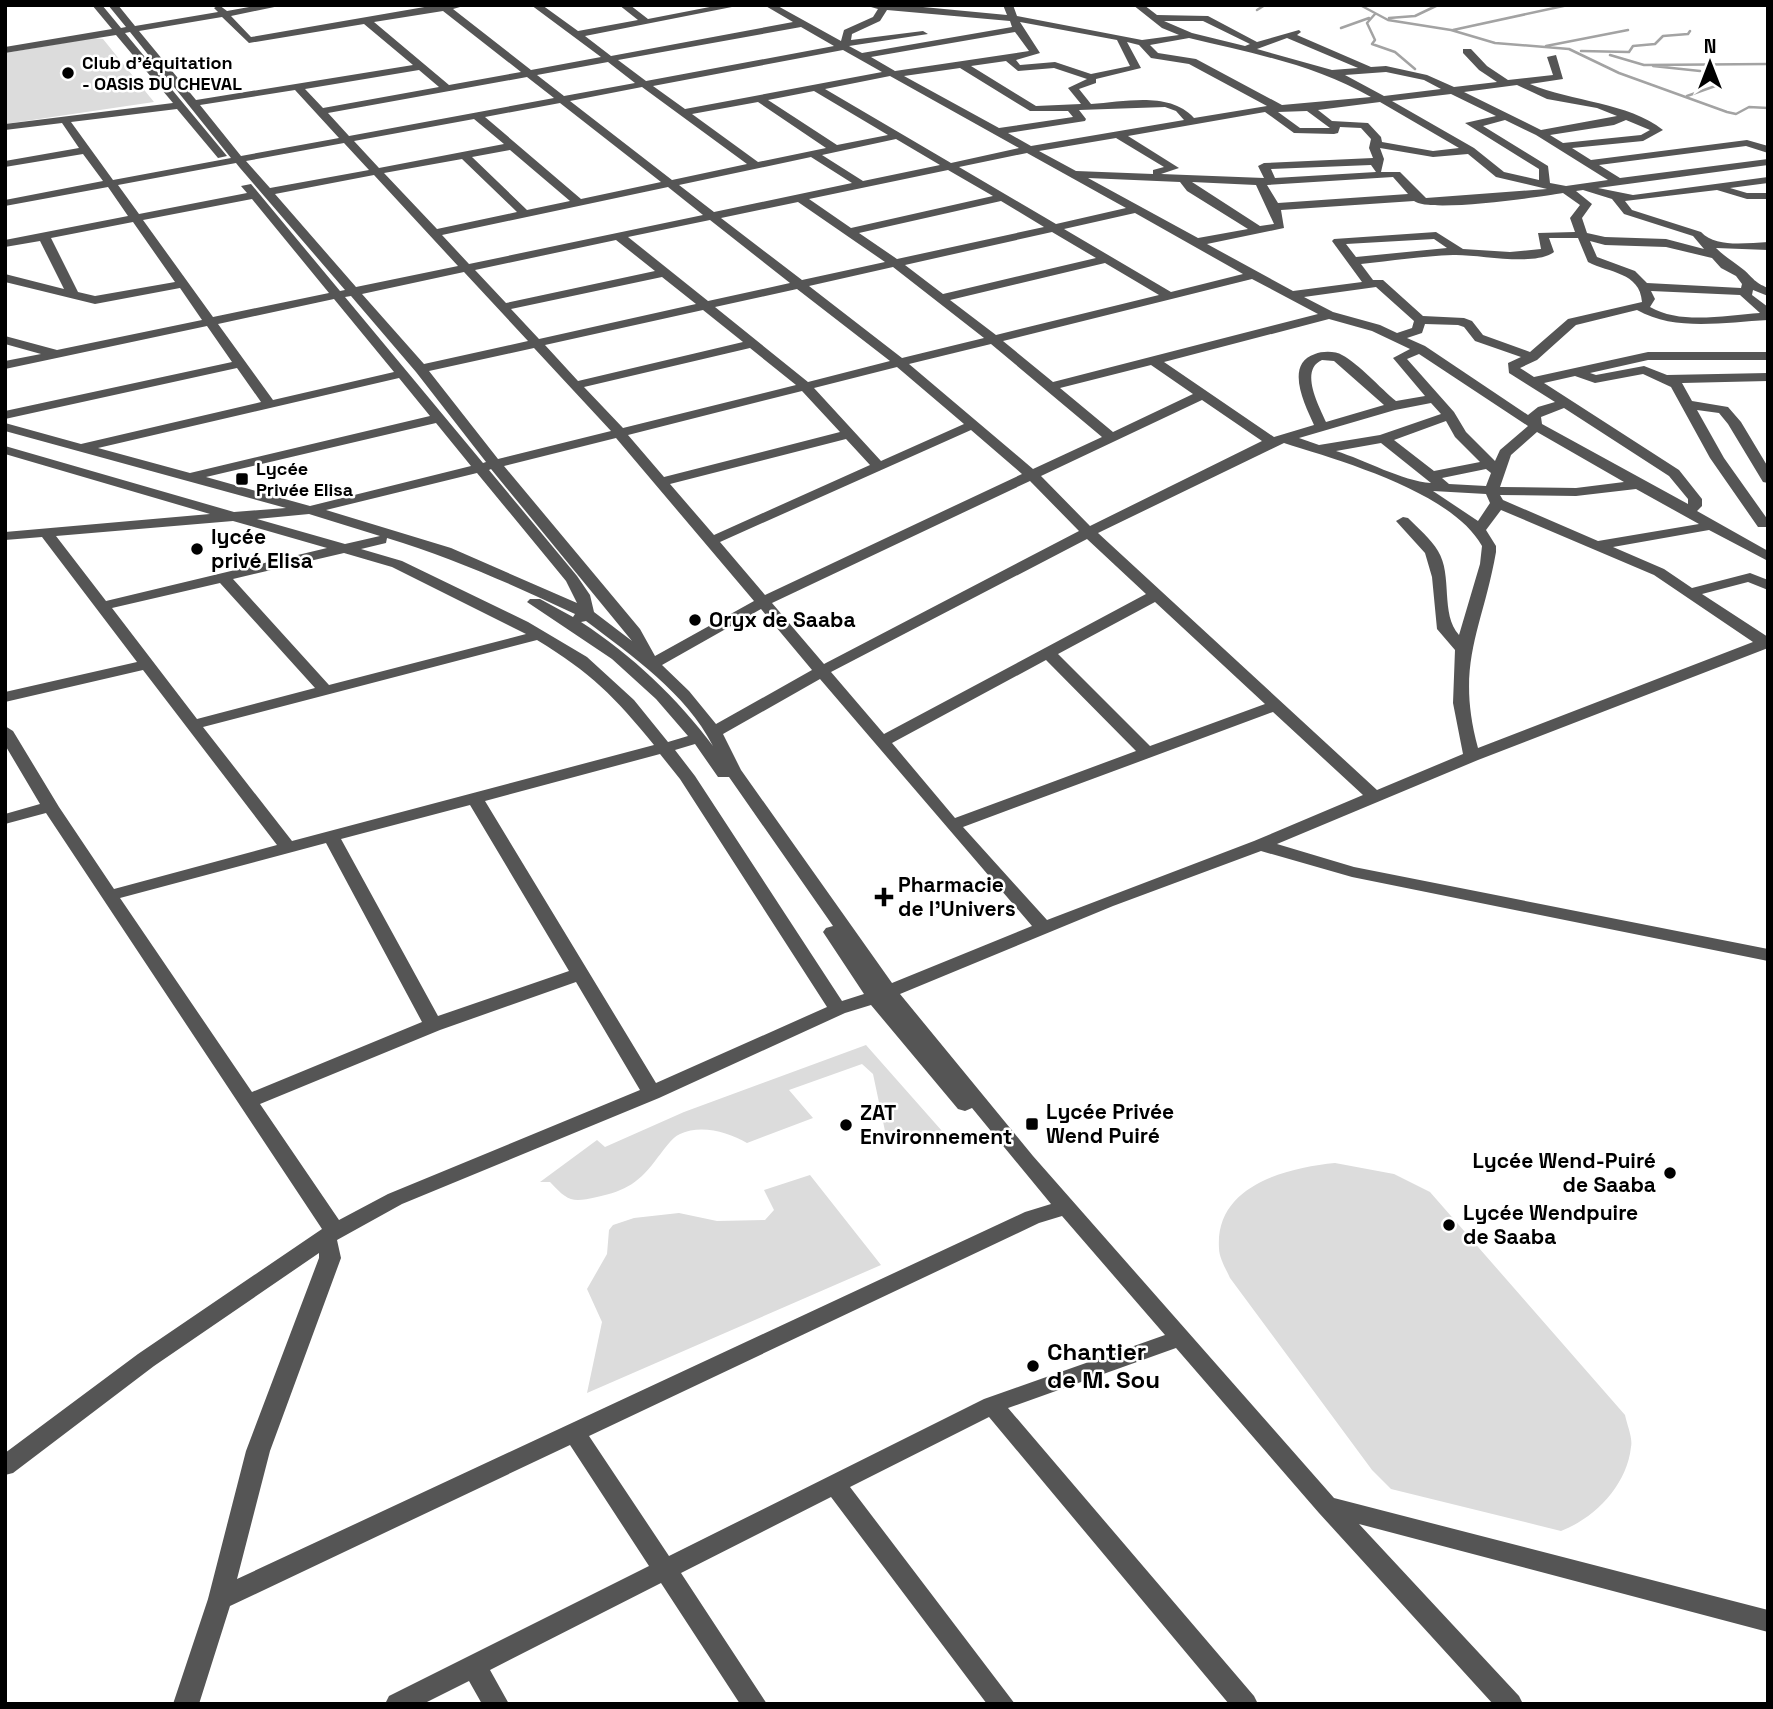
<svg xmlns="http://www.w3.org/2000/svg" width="1773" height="1709" font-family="'Space Grotesk',sans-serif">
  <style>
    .green { fill: #dcdcdc }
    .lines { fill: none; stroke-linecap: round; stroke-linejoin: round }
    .stream { stroke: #a3a3a3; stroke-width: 2.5 }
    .minor { fill: #555; fill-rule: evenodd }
    .poi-dot { fill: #000; stroke: #fff; stroke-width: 2.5 }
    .labels { text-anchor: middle; stroke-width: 5; stroke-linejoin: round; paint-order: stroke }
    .far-poi-label { font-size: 18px; font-weight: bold; fill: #000; stroke: #fff; text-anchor: start }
    .poi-label { font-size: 21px; font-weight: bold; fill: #000; stroke: #fff; text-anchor: start }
    .near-poi-label { font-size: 24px; font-weight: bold; fill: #000; stroke: #fff; text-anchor: start }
  </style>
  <rect width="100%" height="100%" fill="#fff"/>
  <!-- green -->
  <path class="green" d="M93 38 103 39 154 102 5 124V53Z
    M866 1045 942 1131 938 1135 885 1131 873 1074 862 1064 789 1090 813 1118 747 1143C728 1132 701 1124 680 1134 671 1138 664 1150 658 1157 640 1182 626 1191 597 1197 571 1203 568 1201 550 1182H540L597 1140 605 1147 684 1112Z
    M1335 1163 1394 1174 1430 1192 1625 1415C1627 1425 1633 1438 1631 1447 1627 1485 1595 1518 1561 1531L1391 1489 1372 1470 1230 1278C1226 1269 1219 1258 1219 1248 1215 1186 1285 1168 1335 1163Z
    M810 1175 881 1265 587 1393 602 1322 587 1289 607 1254 609 1230 613 1225 634 1218 679 1213 717 1221 765 1220 774 1210 764 1190Z"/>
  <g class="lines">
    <!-- stream -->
    <path class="stream" d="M1360 5 1388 20 1451 30 1495 43 1569 49 1619 73 1727 112 1736 114 1749 107 1768 108
      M1257 10 1265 5
      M1375 14 1367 23 1375 40 1372 44 1395 52 1415 69
      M1389 18 1415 16 1438 5
      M1341 28 1369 18
      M1453 30 1568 5
      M1546 46 1628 30
      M1581 51 1629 52 1633 46 1655 44 1663 36 1688 34 1690 31
      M1610 55 1644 65
      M1644 65 1768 64
      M1653 66 1700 71
      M1687 96 1721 84"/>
    <!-- minor -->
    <path class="minor" d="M92 5H102L121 28 126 27 108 5H118L135 26 218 12 214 8 219 5 227 11 260 5H284L231 16 251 37 436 5H467L453 9 531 70 601 57 531 5H542L578 31 638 20 619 5H630L648 19 720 5H742L585 36 611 56 793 22 764 5H776L841 41 844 30 873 17 878 9 864 5H902L1007 15 1003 5H1013L1017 16 1142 40 1179 35 1162 28 1133 5H1144L1157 15 1208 16 1257 42 1299 30 1301 32 1297 35 1371 67 1386 66 1427 75 1454 87 1497 82 1479 70 1463 53V49H1471L1487 66 1508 80 1553 75 1547 57 1556 55 1563 79 1530 84C1572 102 1628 102 1663 130L1643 141 1572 148 1591 160 1747 140 1768 146V153L1746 146 1599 165 1620 178 1768 159V165L1598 188 1633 195 1768 177V183L1730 188 1747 193H1768V199H1747L1717 190 1625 201 1632 210 1701 232C1716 248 1746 243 1768 242V250L1716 248C1725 257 1734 262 1744 270 1754 279 1754 282 1768 288V296L1753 290 1752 295 1768 307V320C1725 322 1676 332 1637 310L1576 325 1537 360 1520 368 1534 377 1648 352H1768V360H1648L1590 373 1596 375 1644 366 1667 375 1768 373V381L1682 383 1692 401 1728 407 1741 422 1768 467V483L1763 482 1728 424 1719 413 1697 410 1724 458 1768 520V527H1758L1710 458 1671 387 1643 374 1595 383 1575 376 1544 383 1679 470 1702 499V506L1697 511 1768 551V561L1709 530 1613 547 1664 569 1692 588 1750 573 1768 580V590L1748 582 1702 594 1768 637V648L1478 760 1277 844 1354 867 1768 949V961L1352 877 1261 851 1113 906 900 994 1033 1156 1334 1498 1768 1610V1632L1359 1524 1519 1696 1523 1704H1493L1319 1513 1176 1348 1008 1408 1254 1696 1258 1704H1229L989 1417 850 1487 1015 1704H987L831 1497 681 1573 767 1704H740L661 1583 490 1670 509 1704H482L469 1681 423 1704H385L389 1696 649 1566 570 1445 230 1606 199 1704H173L208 1599 246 1451 319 1258V1253L154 1366 13 1473 5 1475V1453L138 1354 322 1229 46 813 5 824V814L40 804 5 745V726L13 731 59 807 114 889 277 845 143 670 5 702V692L137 662 42 537 5 540V532L210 514 5 454V446L234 512 286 508 5 431V423L81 444 261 402 237 368 5 419V411L232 362 207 326 5 369V361L41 354 5 344V336L57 350 202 320 180 288 95 304 5 282V274L64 289 40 241 5 247V240L128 216 108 187 5 206V200L103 181 83 154 5 167V161L79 148 62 123 5 130V124L173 103 116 35 5 53V47L112 29ZM887 10 1010 21 1012 27 862 53 849 46 928 34 923 31 851 40 852 34 880 21ZM443 11 521 72 449 85 374 22ZM222 17 249 43 364 24 413 65 196 100 139 31ZM1164 21H1203L1250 44 1245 46 1192 33ZM1020 22 1117 40 1130 66 1091 74 1055 62 1020 65 1016 60 1040 53ZM801 27 834 46 646 81 618 60ZM130 32 231 158 113 180 71 122 177 109 218 158 227 156 125 33ZM1015 32 1029 51 895 71 871 57ZM1189 38C1252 53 1315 65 1371 97L1282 105 1196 59 1158 53 1150 45ZM1287 38 1358 68 1332 70 1257 49ZM1127 42 1139 45 1151 58 1189 64 1267 106 1194 118C1169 91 1125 102 1091 104L1079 89 1096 83V79L1141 68ZM843 50 882 72 685 109 653 86ZM1006 61 1018 71 1054 68 1087 79 1068 88 1081 104 1036 106 971 66ZM608 62 635 83 564 96 537 75ZM960 68 1030 111H1068L1073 117 999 128 904 76ZM419 70 439 87 323 108 305 89ZM1386 72 1424 80 1441 89 1384 96 1345 75ZM890 76 1019 148 951 163 825 89ZM527 77 554 98 349 136 328 113ZM1517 85 1547 99 1597 108 1617 116 1541 130 1464 92ZM642 87 747 164 672 180 570 101ZM295 90 339 138 241 156 200 105ZM814 91 888 135 837 145 768 100ZM1451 94 1496 116 1465 123 1539 169V180L1504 172 1474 148 1392 101ZM758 102 826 148 758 162 692 114ZM1380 102 1459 148 1433 151 1382 142 1381 137 1368 123 1332 121 1318 110ZM560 103 661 182 581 199 485 117ZM1165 107 1176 111 1184 120 1031 146 1008 133 1085 121 1086 119 1079 110ZM1307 111 1330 128H1300L1278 112ZM1265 112 1294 133 1334 134 1338 133 1340 127 1361 128 1371 139 1369 148 1373 158 1264 163 1258 166 1264 178 1161 174 1179 168 1128 136ZM474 119 504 144 379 168 354 141ZM1505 120 1536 135 1608 180 1566 186 1550 183 1548 166 1483 126ZM1626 120 1650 130 1641 135 1563 143 1550 135 1614 125ZM1116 138 1164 167 1153 170V174L1076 171 1039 151ZM896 139 940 165 863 181 822 155ZM344 143 369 170 270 188 246 161ZM1380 148 1433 157 1468 154 1496 177 1547 189 1426 198 1400 172H1381L1384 159ZM510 150 570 201 527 210 472 157ZM1027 153 1126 208 1056 224 959 167ZM811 157 852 183 714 212 679 185ZM462 159 517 212 437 229 384 173ZM236 163 240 168 345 290 340 291 251 184 241 186 247 193 139 214 118 185ZM1371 165 1376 172 1275 178 1271 169ZM948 170 993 196 851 228 809 199ZM374 175 458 266 356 287 275 194ZM1393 177 1408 194 1278 203 1267 185ZM1088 178 1180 182 1187 191 1248 229 1198 238ZM1192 182 1256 185 1274 224 1260 226ZM668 187 703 215 469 264 442 235ZM1583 190 1612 199 1624 214 1693 236 1704 249 1666 239 1605 237 1587 233 1582 218 1592 204 1576 191ZM1563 193 1580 205 1570 218 1575 232 1538 233 1541 249 1510 252 1463 249 1436 232 1334 239 1332 241 1362 282 1293 291 1207 244 1284 228 1281 210 1414 201C1429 213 1539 197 1563 193ZM252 199 329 293 213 317 143 220ZM1001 201 1044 227 897 259 859 233ZM798 202 885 262 802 280 721 218ZM1135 213 1243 274 1171 292 1064 229ZM710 220 790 283 708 301 628 237ZM133 222 175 282 95 296 78 292 51 238ZM1052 232 1096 258 943 294 905 265ZM1549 238H1578L1588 262C1609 273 1640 272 1642 302L1568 319 1530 352 1483 335 1472 321 1464 318 1423 316 1383 280H1373L1361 264C1391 261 1422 256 1453 255 1478 254 1534 267 1554 252ZM1434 239 1447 248 1356 257 1346 244ZM616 240 655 271 506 303 475 270ZM1590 241 1605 245 1666 247 1712 258 1721 268 1736 276 1742 284 1741 288 1647 283 1635 271 1597 257ZM1105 263 1159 295 996 335 950 300ZM893 267 984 338 902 358 809 286ZM464 272 528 341 424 364 362 294ZM662 277 696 304 539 339 511 309ZM1252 279 1318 314 1053 382 1003 341ZM1376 287 1414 321 1412 328 1397 333 1380 325 1333 312 1304 297ZM797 289 890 361 808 382 715 307ZM1651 291 1740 295 1760 313C1726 315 1681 325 1650 307L1655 299ZM351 296 416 372 486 462 483 463 345 297ZM334 299 394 372 273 400 218 324ZM703 310 743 342 578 381 545 345ZM1329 319 1372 331 1410 349 1393 358 1425 396 1396 401C1380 388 1359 364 1342 355 1336 351 1322 351 1315 354 1284 364 1305 405 1314 425L1274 437 1164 362ZM1425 324 1458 325 1464 327 1475 341 1521 357 1508 363 1509 373 1555 402 1538 407 1528 415 1425 346 1407 338 1422 333ZM991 344 1102 437 1033 469 909 364ZM534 348 611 431 498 459 429 371ZM750 348 796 385 623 428 584 387ZM1419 354 1528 426 1500 450 1495 461 1466 432 1454 412 1407 359ZM1322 360 1334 361 1384 405 1326 422C1319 406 1299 370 1322 360ZM1151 365 1193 394 1113 432 1060 388ZM897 367 964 424 881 461 814 388ZM399 378 430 416 190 473 98 448ZM802 391 840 432 664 477 628 435ZM1202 400 1262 441 1090 526 1041 476ZM1431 403 1441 414 1380 435 1319 445 1299 438 1395 410ZM1564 408 1669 476 1688 499V504L1542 424 1541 417ZM1446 421 1455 437 1480 462 1434 471 1394 440ZM436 423 471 466 310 506 206 477ZM971 430 1022 474 765 595 720 542ZM1537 432 1624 482 1576 488 1500 487 1511 455ZM616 438 754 601 655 656 640 629 504 466ZM846 439 870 465 714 535 670 484ZM1284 443C1341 461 1452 492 1482 546L1480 564 1459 635C1440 614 1453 575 1438 551 1431 539 1418 528 1408 518L1403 517 1396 521 1425 553 1432 577 1437 629 1455 650 1453 703 1463 754 1377 790 1098 533ZM1381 443 1431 483C1402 481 1365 460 1336 451ZM491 469 632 641 594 612 590 595 577 576 489 470ZM1486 469 1491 473 1486 486 1449 484 1442 478ZM477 473 566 581 577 603 451 548 326 510ZM1030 481 1079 531 824 664 772 603ZM1636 489 1699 524 1598 541 1503 500 1500 495 1576 496ZM1433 491 1486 494 1490 503 1478 521ZM1501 510 1654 575 1753 642 1478 748C1455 663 1482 631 1496 552V546L1486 530ZM309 514 380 536 345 544 257 519ZM233 521 327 548 106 601 56 536ZM387 538C453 558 513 585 575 614L573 617 540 599H530L527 602 612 659 656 699 688 736 668 742 634 700 587 657 528 622 402 561 361 549 386 543ZM1087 539 1146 594 884 734 831 672ZM344 553 392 567 526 634 329 685 233 579ZM220 583 315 688 197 719 112 608ZM1155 602 1265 704 1150 746 1058 654ZM761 609 812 670 716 724 689 691 662 665ZM586 621C632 656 686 693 713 746 678 699 632 655 581 622ZM537 640C591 673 614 696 654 745L292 841 203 727ZM1046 660 1136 751 955 818 892 743ZM820 679 1032 926 892 983 741 770 723 734ZM1273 712 1363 795 1254 841 1047 920 963 827ZM695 744 718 777H729L833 926 826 928 823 932 864 994 842 1001 695 776 675 750ZM660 754 680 779 827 1007 656 1083 485 801ZM470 805 569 971 438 1016 341 839ZM326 843 422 1022 252 1092 120 898ZM576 982 640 1090 388 1194 339 1220 260 1104 440 1030ZM871 1005 958 1109 965 1111 972 1108 1051 1204 1025 1212 237 1579 270 1451 341 1258 337 1240 402 1204 659 1098 845 1013ZM1062 1216 1165 1335 984 1399 669 1556 589 1436 1039 1223Z"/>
  </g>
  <!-- markers -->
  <g class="poi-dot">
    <circle cx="68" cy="73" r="7"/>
    <rect x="235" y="472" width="14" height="14" rx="3.5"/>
    <circle cx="197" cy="549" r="7"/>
    <circle cx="695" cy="620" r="7"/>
    <path d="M880.5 886.5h7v7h7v7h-7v7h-7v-7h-7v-7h7z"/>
    <rect x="1025" y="1117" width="14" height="14" rx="3.5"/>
    <circle cx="846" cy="1125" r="7"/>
    <circle cx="1670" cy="1173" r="7"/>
    <circle cx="1449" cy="1225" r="7"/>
    <circle cx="1033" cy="1366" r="7"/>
  </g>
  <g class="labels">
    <!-- far-poi labels -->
    <g class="far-poi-label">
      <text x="82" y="69">Club d'équitation<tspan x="82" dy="21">- OASIS DU CHEVAL</tspan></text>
      <text x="256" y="475">Lycée<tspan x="256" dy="21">Privée Elisa</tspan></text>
    </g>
    <!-- poi labels -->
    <g class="poi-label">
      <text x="211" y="544">lycée<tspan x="211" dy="24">privé Elisa</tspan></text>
      <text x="709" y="627">Oryx de Saaba</text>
      <text x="898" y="892">Pharmacie<tspan x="898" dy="24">de l'Univers</tspan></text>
      <text x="1046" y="1119">Lycée Privée<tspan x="1046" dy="24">Wend Puiré</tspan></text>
      <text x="860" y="1120">ZAT<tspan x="860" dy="24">Environnement</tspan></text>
      <text x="1656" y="1168" text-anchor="end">Lycée Wend-Puiré<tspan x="1656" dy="24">de Saaba</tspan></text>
      <text x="1463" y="1220">Lycée Wendpuire<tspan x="1463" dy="24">de Saaba</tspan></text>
    </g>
    <!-- near-poi labels -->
    <g class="near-poi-label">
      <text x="1047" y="1360">Chantier<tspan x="1047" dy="28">de M. Sou</tspan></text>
    </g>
  </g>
  <!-- border -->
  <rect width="1773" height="1709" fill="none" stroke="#000000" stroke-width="14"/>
  <!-- north arrow -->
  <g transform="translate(1710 63)" stroke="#ffffff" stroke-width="5" paint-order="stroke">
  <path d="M0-5L12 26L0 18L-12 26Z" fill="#000000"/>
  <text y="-10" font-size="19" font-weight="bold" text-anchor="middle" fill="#000000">N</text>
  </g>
</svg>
